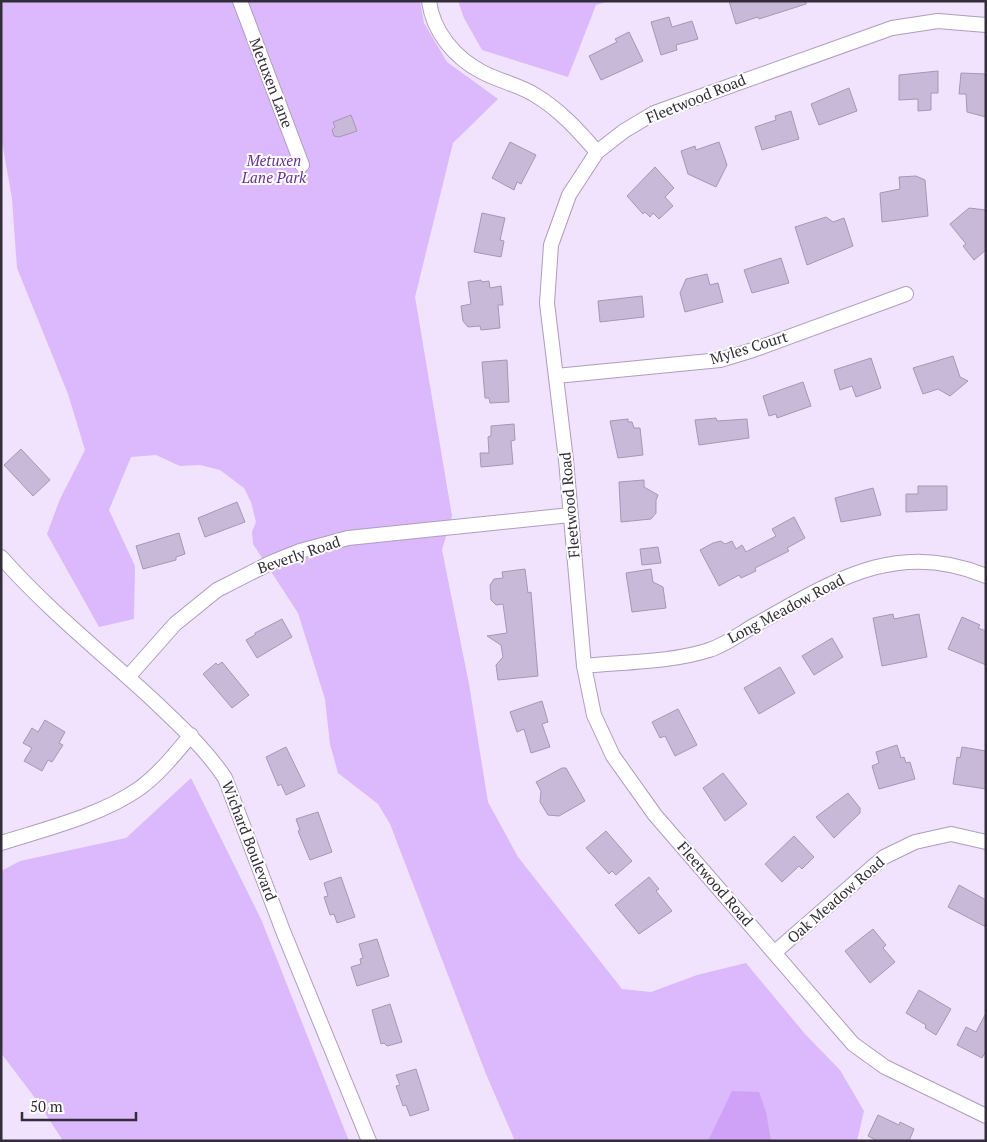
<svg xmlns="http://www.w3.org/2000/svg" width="987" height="1142" font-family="'PT Serif',serif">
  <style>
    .green { fill: #dcb8fc }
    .water { fill: #d0a2f7 }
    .building { fill: #c9b9d9; stroke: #a796b6 }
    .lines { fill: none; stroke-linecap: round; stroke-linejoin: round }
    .minor-casing { stroke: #ae9dbd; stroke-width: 16 }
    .minor { stroke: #fff; stroke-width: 14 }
    .labels { text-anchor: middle; stroke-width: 4; stroke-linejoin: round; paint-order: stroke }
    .street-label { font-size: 15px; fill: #332c39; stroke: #fff }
    .park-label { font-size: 15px; font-style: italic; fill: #693091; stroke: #fff }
  </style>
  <rect width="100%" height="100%" fill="#f1e3fe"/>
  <!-- green -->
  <path class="green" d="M1 1H420L424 23 447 62 498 99 453 143 415 297 452 516 442 550 469 684 488 802 518 857 622 989 651 992 697 975 746 963 805 1034 840 1070 864 1111 857 1141H515L486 1074 390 824 378 804 338 773 330 744 325 699 298 613 253 544 252 532 256 522 251 502 244 488 220 470 200 465 180 466 156 455 131 457 109 510 135 566 134 619 99 627 47 534 60 499 85 450 68 394 17 268 12 199 1 136Z
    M458 1H609L596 5 568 77 482 50 464 18Z
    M191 778 261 919 349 1141H63L38 1102 1 1053V871L20 861 126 838Z"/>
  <!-- water -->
  <path class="water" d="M732 1091 759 1092 766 1112 771 1141H708Z"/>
  <!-- building -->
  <path class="building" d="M729 1H806V4L759 19 758 17 736 24Z
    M669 17 672 27 692 21 698 39 676 45 677 50 661 55 651 22Z
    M629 32 643 61 601 80 589 56 617 42 615 39Z
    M938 71V93H931V110L918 111V99L899 100V75Z
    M961 73 986 74V117L967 112 966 94H959Z
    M849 88 857 111 819 125 811 104Z
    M791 111 799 139 762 150 755 127 776 120 775 116Z
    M351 115 357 131 339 137 334 136 332 130 335 127 333 122Z
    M510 142 536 155 521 184 517 182 514 190 492 178Z
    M719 142 727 165 716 187 688 174 681 151 695 146 696 150Z
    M655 167 674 188 665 197 673 206 659 219 653 213 650 217 645 212 643 214 627 196Z
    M916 176 925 180 928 216 882 222 880 193 900 189 899 177Z
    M969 208 986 210V250L974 260 963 246 966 244 950 224Z
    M482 213 505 218 500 240 504 241 501 257 474 252Z
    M826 217 833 222 844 218 853 246 807 265 795 227Z
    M781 258 789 283 752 293 744 270Z
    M707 274 710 285 718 283 723 302 685 312 680 293 686 279Z
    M481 280 482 282 489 281 490 288 501 286 503 305H498L500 328 481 330 480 326 468 327 463 321 461 306 471 304 468 282Z
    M642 296 644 317 600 322 598 301Z
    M953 356 960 377 968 381 950 396 938 389 923 394 913 368Z
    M871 358 881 388 856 397 852 386 840 390 834 370Z
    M507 360 509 402 490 403 489 398H485L482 362Z
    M803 382 811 406 777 418 776 414 769 416 763 396Z
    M716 418 717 421 747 419 749 438 699 445 695 420Z
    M628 419V422H632L634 428H640L643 455 618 458 610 421Z
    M514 424 515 440 511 441 513 464 481 467 480 453H489L488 437 491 436V426Z
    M21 449 50 480 33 496 4 465Z
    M644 480V487L658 495 656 500V513L651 519 621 522 619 482Z
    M918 486H947V510L906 512V494H918Z
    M873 488 881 515 841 522 835 498Z
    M237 502 245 522 205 537 198 518Z
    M794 517 805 538 787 548 789 551 755 568 756 571 741 578 739 575 719 586 700 550 713 543 721 541 725 544 732 541 736 549 742 545 746 552 776 536 772 529Z
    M179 533 185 554 176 557V560L143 569 136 546Z
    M658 547 661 563 642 565 640 549Z
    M525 569 528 593 531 592 538 676 498 680 496 665 503 657 501 645 487 636 507 633 503 604 496 605 491 600 490 585 494 579 503 578 502 572Z
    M651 569 653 582 663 587 666 608 632 612 626 573Z
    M893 614 894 619 919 614 927 657 882 666 873 618Z
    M962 617 980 625 978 628 986 631V665L948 649Z
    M282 619 292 637 257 658 246 640 255 635V633Z
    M832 638 843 657 814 675 802 656Z
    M222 662 249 695 232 708 203 674 216 663 218 665Z
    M780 667 795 693 759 714 744 688Z
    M542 701 548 722 542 724 550 747 531 753 524 729 517 732 510 712Z
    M678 709 697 745 675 756 665 736 660 738 652 722Z
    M45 720 65 732 59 743 63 745 52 762 48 760 42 771 24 761 32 748 23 743 32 728 38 732Z
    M897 745 901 758 904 757 906 763 910 762 915 779 879 789 872 766 879 763 876 752Z
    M286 747 305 786 286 795 281 784 278 786 266 757Z
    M962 747 986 751V789L953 784 957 757 960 758Z
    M562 768H566L585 801 559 816 548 815 540 802 541 791 536 782Z
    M723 773 747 804 725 821 703 788Z
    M848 793 860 808V813L834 838 816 817Z
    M318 812 332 852 310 860 298 831 300 830 296 819Z
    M606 831 632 861 616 875 612 871 609 874 586 848Z
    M794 836 814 857 802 869 799 866 782 882 765 864Z
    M341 877 355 917 337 923 334 914 330 915 324 897 328 896 324 883Z
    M649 877 659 889 656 891 672 911 639 934 615 905Z
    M959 885 986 900V927L948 907Z
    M873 929 886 945 883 948 895 962 870 983 845 951Z
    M377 939 389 976 357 986 351 967 361 964 360 959 363 958 359 944Z
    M919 990 951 1009 936 1035 925 1028 926 1025 906 1013Z
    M390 1004 402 1042 387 1046 384 1043 381 1044 372 1010Z
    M986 1013V1051L982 1058 957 1045 966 1027 976 1032Z
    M416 1069 429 1110 410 1116 406 1105 403 1106 396 1086 400 1085 396 1075Z
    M878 1115 899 1125 900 1122 914 1129 909 1141H878L868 1136Z"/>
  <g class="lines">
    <!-- minor casing -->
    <g class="minor-casing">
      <path id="minor" d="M240 1 302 165
        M429 1C433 32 455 58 482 72 499 81 519 85 535 95 560 110 578 130 597 152
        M986 25 938 21 892 28 654 113 624 131 597 152 569 195 551 245 547 303 566 460 584 666 594 715 613 756 655 815 853 1044 885 1067 986 1116
        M556 376 720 360 753 350 906 294
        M1 557C47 609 102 653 153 700 179 725 205 748 225 778L283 931 369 1141
        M584 666C622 662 674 662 709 650 725 645 741 633 755 625 832 582 896 538 986 576
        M128 677 175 624 217 590 270 563 300 551 348 538 570 515
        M1 843C46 829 102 815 140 788 160 773 175 754 191 735
        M775 952 884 857 915 842 951 834 986 842"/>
    </g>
    <!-- minor -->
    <use href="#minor" class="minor"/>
  </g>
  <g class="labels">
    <!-- street labels -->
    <g class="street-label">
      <text transform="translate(271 83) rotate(69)" y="5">Metuxen Lane</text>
      <text transform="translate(696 99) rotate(-22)" y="5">Fleetwood Road</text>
      <text transform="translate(749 348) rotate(-17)" y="5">Myles Court</text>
      <text transform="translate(570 505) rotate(-95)" y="5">Fleetwood Road</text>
      <text transform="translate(299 555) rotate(-19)" y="5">Beverly Road</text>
      <text transform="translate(786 609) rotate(-28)" y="5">Long Meadow Road</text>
      <text transform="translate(249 841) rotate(69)" y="5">Wichard Boulevard</text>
      <text transform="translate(715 884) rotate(49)" y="5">Fleetwood Road</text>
      <text transform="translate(836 900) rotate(-41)" y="5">Oak Meadow Road</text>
    </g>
    <!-- park labels -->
    <g class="park-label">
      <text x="274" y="166">Metuxen<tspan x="274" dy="17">Lane Park</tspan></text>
    </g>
  </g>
  <!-- border -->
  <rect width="987" height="1142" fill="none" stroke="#332c39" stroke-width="5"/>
  <!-- scale -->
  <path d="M22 1112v8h114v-8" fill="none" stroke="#332c39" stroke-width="2.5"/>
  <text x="30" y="1112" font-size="15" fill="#332c39" stroke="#ffffff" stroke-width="4" paint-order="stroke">50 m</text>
</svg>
